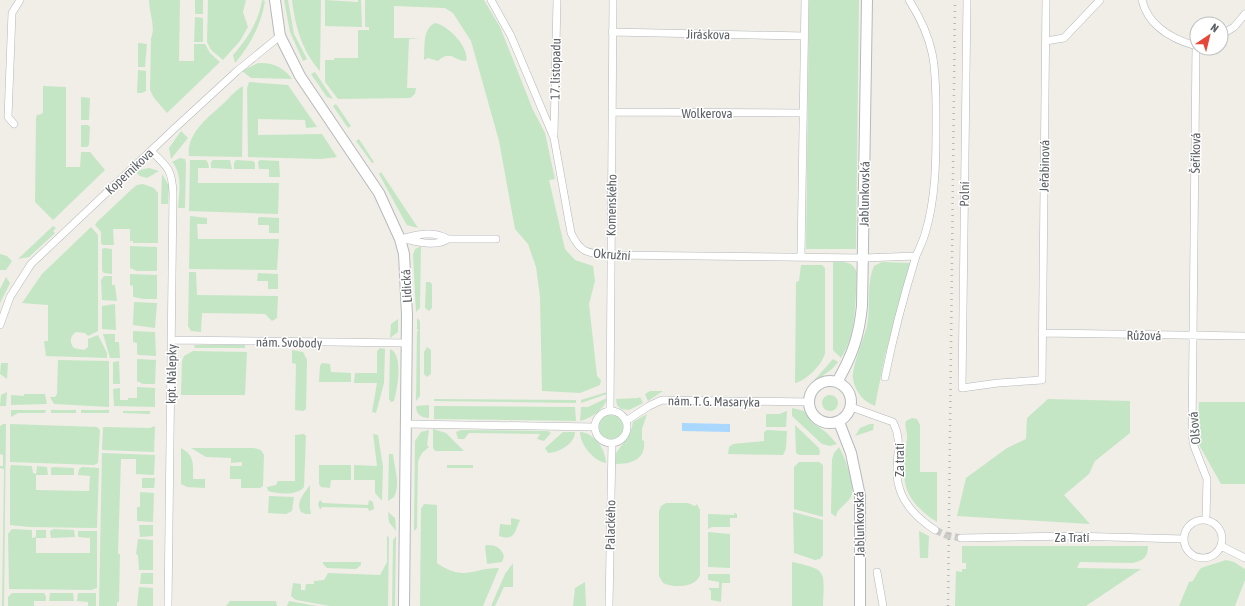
<svg xmlns="http://www.w3.org/2000/svg" width="1245" height="606" font-family="'Asap Condensed',sans-serif">
  <style>
    .green { fill: #c4e6c5 }
    .water { fill: #aad7fd }
    .lines { fill: none; stroke-linecap: round; stroke-linejoin: round }
    .street-tunnel { stroke: #cccbc7; stroke-width: 7; stroke-dasharray: 7 3.5; stroke-linecap: butt }
    .street-casing { stroke: #b4b7bb; stroke-width: 8 }
    .secondary-casing { stroke: #b5b9bd; stroke-width: 12 }
    .street { stroke: #fff; stroke-width: 7 }
    .secondary { stroke: #fff; stroke-width: 10 }
    .rail { stroke: #b5b6b6; stroke-width: 2.5; stroke-dasharray: 1 5; stroke-linecap: butt }
    .labels { text-anchor: middle; stroke-width: 3; stroke-linejoin: round; paint-order: stroke }
    .street-label { font-size: 13px; fill: #5e6266; stroke: #fff }
  </style>
  <rect width="100%" height="100%" fill="#f0eee7"/>
  <!-- green -->
  <path class="green" d="M149 0H180L179 61H194V44H205L210 53 220 62 167 113 154 98 150 90 151 38C156 28 149 12 149 0Z
    M195 0H203V14H195Z
    M208 0H246L243 12 248 27 240 41 223 60 211 50 207 42Z
    M262 0 265 1C261 25 251 44 235 63L233 55C247 39 259 21 262 0Z
    M284 0H288L294 34 307 59 303 61 290 32Z
    M292 0H321L320 71C302 51 295 26 292 0Z
    M325 0 358 2V0H361L362 27 325 26Z
    M365 0H484L500 27 533 110 545 133 555 179 549 180 565 249 575 260 593 266 595 281 589 304 597 376 601 380 600 385 580 393 542 391 540 297 536 267 528 244 515 229 499 141 471 41 453 13 445 8 394 6V38H420L409 39 407 88H416L415 94 410 98 338 99 325 82V60H334V58H358V30H369V27H365Z
    M809 0H859L856 249H806Z
    M195 17 203 18V42H194Z
    M435 23C448 25 470 48 466 61 455 61 450 49 438 61L428 58 424 60C425 47 422 29 435 23Z
    M138 43 147 44 145 67H138Z
    M258 63C272 62 284 67 292 79L251 78 242 71Z
    M138 70 146 71V91L142 93H137Z
    M315 72 333 99 327 97 311 74Z
    M249 82 288 85 317 127 306 128 305 120 258 119V135L322 134 337 157 321 159 248 157 247 88Z
    M43 86 66 87V167H80L81 152H90L105 170 53 220 35 202 36 118 37 115 42 114 43 112Z
    M243 86 242 157 189 156C186 133 210 116 224 103 230 97 236 90 243 86Z
    M81 97 90 98 89 120H81Z
    M336 104 351 126 348 128 333 106Z
    M81 125H88L90 127 89 145 87 147H81Z
    M181 131 188 138 171 159 169 148Z
    M359 139 374 162 372 163 356 141Z
    M180 158 185 159 186 163 185 208H178C179 193 183 174 172 162Z
    M190 160H206L208 163 209 168H198V183H279L278 214 189 211Z
    M213 160H230L232 169 211 168V162Z
    M236 160 253 161 255 163V169H234V163Z
    M260 160 279 161 280 177H269V169H259L258 162Z
    M149 168 159 171 147 178 140 176 135 171Z
    M381 172 418 228 407 225 404 220 379 174Z
    M162 174 169 186 168 204H161Z
    M143 184 154 188 158 193V243H133V241H130V229H113L114 245H103L101 243V232L95 225 97 222 132 189 137 185Z
    M190 216 207 218V224H197L198 239H279L277 270 189 269Z
    M260 217 279 218V233H269V225H258V218Z
    M53 226 56 228 53 231 55 233 29 257 18 259Z
    M91 227 98 235V331L88 336 85 333 76 332C70 336 69 342 74 348L84 350 88 347V339L98 335 107 353V358L46 356 44 341H48V305L22 303 42 274Z
    M130 246 157 247V271H137L130 268Z
    M421 246 420 308 416 312 413 255 415 249Z
    M104 248 112 249V274L104 273 102 271V249Z
    M0 254 7 256 12 261 6 270H0Z
    M833 262C843 262 853 260 857 273 855 301 857 334 841 358L833 350Z
    M882 262 911 263 885 355 875 406C862 400 856 393 853 379 851 369 864 338 867 326 871 306 866 284 874 266Z
    M801 265H822L825 268V353C823 364 806 381 795 383L796 282 799 281Z
    M189 272H196L197 295 278 296 277 318 272 321 265 314 202 313 201 332 191 331 188 326Z
    M258 273 278 274V289H268V281H257Z
    M130 274 157 275V299H144L133 297V286L130 285Z
    M104 276H112V285H115L117 301 102 300 101 280Z
    M6 277 10 283 0 303V289Z
    M426 282H430L432 284V308L429 311 425 308Z
    M134 302 157 303 155 328 133 325Z
    M115 304 116 330 102 329V306Z
    M417 318 420 321V396L416 401 417 331H419L417 329Z
    M398 319V332L390 338 391 324Z
    M133 331 155 332 156 356 139 355 137 354V343L133 342Z
    M103 334H115V342H119L120 358H110Z
    M194 345H245V348H195Z
    M427 347 431 350V374L427 377 424 374V352Z
    M380 348 385 349 384 383 376 413 372 412 377 383H354L355 373H377V351Z
    M390 349C404 354 397 390 394 401L391 402 389 399Z
    M292 350 303 352 307 360 306 409 303 411 295 410 296 364 292 363Z
    M193 351 247 352 245 395H181L182 361 184 356Z
    M137 359 156 360 155 384H143L137 381Z
    M833 359 838 362 832 369 810 385Z
    M58 360 109 361V407L54 404 50 397H55L57 394Z
    M119 361 120 384H113V362Z
    M1 363H8L7 379 0 374Z
    M322 363 330 364 331 372 351 373V382H319L320 366Z
    M137 387 155 388V407L114 406 113 389 120 388V400H128V398H137Z
    M650 391H663L648 401 645 394Z
    M7 392 6 406H0L1 395Z
    M607 392V394L581 403V400Z
    M24 394H45L47 404 11 405V395L24 396Z
    M822 403a8 8 0 1 1 16 0a8 8 0 1 1-16 0Z
    M640 397 643 403 629 410 621 409 617 405 616 399 638 398Z
    M607 398C605 409 590 419 580 421L581 407H588Z
    M434 399 576 400V403L434 401Z
    M1048 399 1130 401V433L1095 461 1089 474 1064 495 1090 524 957 516 966 478 1007 448 1026 439 1027 418Z
    M1199 402H1245V484H1221L1198 443Z
    M429 405V418C421 418 416 414 416 406Z
    M434 406 575 407 576 421 434 419Z
    M792 408 804 411 812 422 827 433 837 444 830 446 822 444 792 416Z
    M11 410H46L45 413H18L11 417Z
    M51 410H76V413H51Z
    M81 410H109V413H81Z
    M123 411H150V414L123 413Z
    M787 411 786 427H766V414H779Z
    M647 414 642 429V440L644 441C646 460 631 464 615 464L616 453 630 434 633 422Z
    M599 427a12 12 0 1 1 24 0a12 12 0 1 1-24 0Z
    M912 418 917 419 920 425V472H937V522C899 497 902 479 907 439 908 433 904 426 906 421Z
    M3 424H6L4 606H2L4 469 0 468V466H3V455L0 454V426Z
    M10 424 97 427 100 430 98 463 94 465 10 462Z
    M870 424H874L873 430 855 436 860 428Z
    M795 425 819 448 820 452 819 455H799L796 453Z
    M155 426 154 452 102 450 103 427 150 428Z
    M433 429 446 433 464 451H435L433 448Z
    M429 430 427 445 429 447 422 453 418 461 417 528 414 531 415 441 421 432Z
    M461 430 548 431 551 433 544 441 537 439 540 434 469 433 464 439H458L456 432Z
    M767 430 787 431 786 449 783 455 728 454 729 447 733 444 764 441V432Z
    M563 432H575C575 444 558 453 548 453L545 448Z
    M580 432C595 433 606 450 606 463 594 461 580 445 580 432Z
    M373 434 378 435 383 467 382 501 375 493V480H354V465L377 466Z
    M295 435 304 434 306 436 304 487C297 496 278 494 268 491L267 487 276 485 278 481H295Z
    M839 447C845 457 856 487 851 497 846 505 837 508 836 517L831 513 832 459 834 453Z
    M181 448C195 455 193 465 193 479H205V488L187 487 181 484Z
    M191 448H254L261 450 264 455 263 486 260 488H241V479H230V466H242V462L231 463V458L206 457Z
    M102 453 155 455 154 475 136 474V459H121L118 554H120L119 602H117V606H99Z
    M389 454H393C394 467 401 484 394 497L388 501Z
    M799 462H819L823 465V517L794 509V467Z
    M11 465 32 466 33 473 36 474 37 466 47 467 48 475H36V490L89 491 90 476 78 475 79 469 82 467 99 468 97 528 29 527 10 525V469Z
    M319 465H351V480H331L330 488 321 487 319 484Z
    M447 465H473V468H447Z
    M53 467 74 468V475H51V468Z
    M142 478H155L154 488H142Z
    M310 485V508L311 514H306L301 512C295 502 305 493 310 485Z
    M140 492 154 493 153 522 137 521V507H140Z
    M269 496 294 497 292 511 286 514 268 513Z
    M320 500 323 503 368 505 369 500 373 502 374 509 369 511 368 508 322 507 320 510 318 504Z
    M666 503H688L695 506 697 504 700 510V575C696 588 673 588 663 583L659 576V511L661 506Z
    M424 504 437 505V563C464 582 472 568 499 568L483 606H420L421 509Z
    M388 512 395 518 396 531 389 522Z
    M793 512 823 520V555L820 559 815 560 794 553Z
    M734 513 737 514V518H730V527H712L708 529V514L734 515Z
    M511 518 520 520C514 533 515 541 499 536L500 524 511 525Z
    M139 525H153V536L140 537Z
    M12 529 32 530V538L36 537V530H46V538H36V553H90V538L78 537V531H97V588L91 590 9 589 8 534Z
    M54 529 74 530 75 537 51 538 50 531Z
    M919 531 929 536 928 558H920Z
    M708 532 730 534V568L708 567Z
    M387 535 389 538 388 606H330L296 600 291 596 293 583 301 584V590H305L306 584H314V581L324 580 328 573 380 575 387 562Z
    M396 536 395 606H392L393 540Z
    M138 539 153 540V570H139L138 555 136 554Z
    M487 545C496 545 501 548 504 556L502 562 487 564 485 546Z
    M962 546H1148C1148 557 1143 561 1132 563L1080 562 1077 568 1141 569 1086 606H955L956 571 962 572V569H966V563H962Z
    M1226 560 1234 562 1245 569V580L1235 606H1179L1189 582 1193 581 1198 572 1201 568Z
    M323 562H361V565L356 569 327 568 323 564Z
    M792 562C828 570 824 570 823 606H792Z
    M513 563V587H504L495 606H491L505 574Z
    M141 573H153V584H140Z
    M708 574H730V583H722L721 602 711 600V591L708 588H719V582L708 580Z
    M585 582 586 606H573L575 588Z
    M139 587 153 588V606H137Z
    M12 593H44L46 596V601H34V606H8V597Z
    M50 593H73L74 601H49Z
    M78 593H96V606H88V602L77 601Z
    M230 601H276L277 606H226Z
    M289 601 317 606H287Z"/>
  <!-- water -->
  <path class="water" d="M682 423 730 424V432L682 431Z"/>
  <g class="lines">
    <!-- street-tunnel -->
    <path class="street-tunnel" d="M935 530 946 535 961 538"/>
    <!-- street casing -->
    <g class="street-casing">
      <path id="street" d="M491 0 511 36 554 138 571 233C581 254 588 253 610 255L864 258 916 256
        M967 0 962 388 998 383 1042 380 1046 0
        M1142 0C1148 26 1172 39 1196 46L1192 434 1194 446 1207 479 1206 520
        M612 32 804 36
        M1221 35 1234 27 1245 14
        M1046 41 1064 38 1100 0
        M612 112 803 113
        M14 124 8 117 12 13 20 0
        M554 134 557 0
        M151 151C168 167 172 170 173 193L168 606
        M400 239C416 235 433 230 448 239H496
        M404 239C418 242 435 247 448 239
        M801 257 805 0
        M0 325 10 297 31 264 175 128 237 71 280 36
        M1042 333 1245 336
        M172 340 407 343
        M885 377C893 337 904 295 916 256 919 249 923 241 925 234 937 195 936 153 936 113 936 65 935 41 909 0
        M851 407 893 422C902 440 897 451 897 470 896 497 915 517 935 530
        M595 427a16 16 0 1 1 32 0a16 16 0 1 1-32 0Z
        M610 411 613 0
        M626 421 649 406 662 400 809 402
        M406 424 595 427
        M1184 539a19 19 0 1 1 38 0a19 19 0 1 1-38 0Z
        M961 538 1071 536 1184 539
        M1221 546 1245 558
        M877 572 883 606
        M609 606 612 443"/>
    </g>
    <!-- secondary casing -->
    <g class="secondary-casing">
      <path id="secondary" d="M275 0 280 36 300 76 379 193 400 239 404 254 407 315 404 606
        M809 402a21 21 0 1 1 42 0a21 21 0 1 1-42 0Z
        M837 382C852 356 859 337 862 306L867 0
        M839 422 851 453 860 496V606"/>
    </g>
    <!-- street -->
    <use href="#street" class="street"/>
    <!-- secondary -->
    <use href="#secondary" class="secondary"/>
    <!-- rail -->
    <path class="rail" d="M948 606 955 0"/>
  </g>
  <g class="labels">
    <!-- street labels -->
    <g class="street-label">
      <text transform="translate(708 34) rotate(1)" y="5">Jiráskova</text>
      <text transform="translate(555 69) rotate(-89)" y="5">17. listopadu</text>
      <text x="707" y="118">Wolkerova</text>
      <text transform="translate(1195 153) rotate(-89)" y="5">Šeříková</text>
      <text transform="translate(1044 166) rotate(-89)" y="5">Jeřabinová</text>
      <text transform="translate(129 171) rotate(-43)" y="5">Kopernikova</text>
      <text transform="translate(864 194) rotate(-89)" y="5">Jablunkovská</text>
      <text transform="translate(964 194) rotate(-89)" y="5">Polní</text>
      <text transform="translate(611 205) rotate(-89)" y="5">Komenského</text>
      <text transform="translate(612 254) rotate(4)" y="5">Okružní</text>
      <text transform="translate(406 286) rotate(-93)" y="5">Lidická</text>
      <text transform="translate(1144 335) rotate(1)" y="5">Růžová</text>
      <text transform="translate(289 342) rotate(1)" y="5">nám. Svobody</text>
      <text transform="translate(171 374) rotate(-89)" y="5">kpt. Nálepky</text>
      <text transform="translate(714 401) rotate(1)" y="5">nám. T. G. Masaryka</text>
      <text transform="translate(1194 428) rotate(-95)" y="5">Olšová</text>
      <text transform="translate(899 460) rotate(-90)" y="5">Za tratí</text>
      <text transform="translate(859 524) rotate(-91)" y="5">Jablunkovská</text>
      <text transform="translate(610 525) rotate(-89)" y="5">Palackého</text>
      <text x="1072" y="542">Za Tratí</text>
    </g>
  </g>
  <!-- north arrow -->
  <g transform="translate(1209 36) rotate(35)"><circle r="19" fill="#ffffff" stroke="#bfc0c2"/>
  <path d="M0-3L7 15L0 10L-7 15Z" fill="#e54838"/>
  <text y="-6" font-size="11" font-weight="bold" text-anchor="middle" fill="#5e6266">N</text>
  </g>
</svg>
